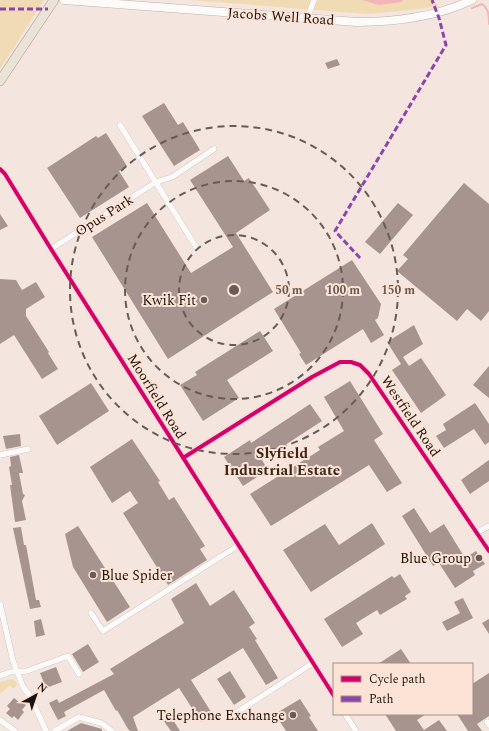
<svg xmlns="http://www.w3.org/2000/svg" width="489" height="731" font-family="Spectral,serif">
  <style>
    .green { fill: #f1dbb4 }
    .water { fill: #f2b6b7 }
    .lines { fill: none; stroke-linecap: round; stroke-linejoin: round }
    .stream { stroke: #f2b6b7; stroke-width: 2 }
    .building { fill: #a7948e }
    .street-casing { stroke: #bcb2ab; stroke-width: 6 }
    .secondary-casing { stroke: #bcb2ab; stroke-width: 9 }
    .primary-casing { stroke: #ad9b86; stroke-width: 10 }
    .street { stroke: #fdfbfa; stroke-width: 5.5 }
    .secondary { stroke: #fdfbfa; stroke-width: 8 }
    .primary { stroke: #ebe3d8; stroke-width: 9 }
    .quiet { stroke: #8e44ad; stroke-width: 3; stroke-dasharray: 6 3; stroke-linecap: butt }
    .cycleway-casing { stroke: #fde3d5; stroke-width: 6 }
    .cycleway { stroke: #d6006c; stroke-width: 4 }
    .ring { fill: none; stroke: #675c56; stroke-width: 2; stroke-dasharray: 7 5 }
    .poi-dot { fill: #675c56; stroke: #fde3d5; stroke-width: 1.5 }
    .labels { text-anchor: middle; stroke-width: 4; stroke-linejoin: round; paint-order: stroke }
    .street-label { font-size: 14px; fill: #1b120d; stroke: #fde3d5 }
    .poi-label { font-size: 14px; fill: #1b120d; stroke: #fde3d5; text-anchor: end }
    .neighbourhood-label { font-size: 15px; font-weight: bold; fill: #3a271c; stroke: #fde3d5 }
    .centre { fill: #675c56; stroke: #fde3d5; stroke-width: 2 }
    .ring-label { font-size: 12px; text-anchor: middle; font-weight: bold; fill: #675c56; stroke: #fde3d5; stroke-width: 4; stroke-linejoin: round; paint-order: stroke }
  </style>
  <rect width="100%" height="100%" fill="#f4e6de"/>
  <!-- green -->
  <path class="green" d="M0 0H44L0 69Z
    M190 0H434L438 6 412 10 366 14Z
    M13 679 17 683 16 686 13 689 10 685 0 694V682Z"/>
  <!-- water -->
  <path class="water" d="M362 0H403L402 2 378 5Z"/>
  <g class="lines">
    <!-- stream -->
    <path class="stream" d="M472 8 482 4C489 9 489 16 489 24"/>
  </g>
  <!-- building -->
  <path class="building" d="M337 59 340 65 328 69 325 63Z
    M164 103 178 125 183 122 200 150 174 166 142 116Z
    M106 133 127 166 119 171 129 187 80 218 47 168 96 136 98 138Z
    M228 156 244 181 249 178 270 210 236 233 273 292 168 359 92 237 147 203 191 273 233 247 190 180Z
    M464 183 489 204V311L481 321 467 309 457 321 397 271 408 259 403 255Z
    M398 203 413 215 380 254 365 242Z
    M0 214 8 226 0 230Z
    M352 260 381 304 378 318 375 320 384 335 371 343 363 329 306 365 299 354 301 353 274 309Z
    M0 279 16 280 22 290 36 282 45 297 26 309V316L49 352 48 353 58 369 42 379 14 335 0 344Z
    M414 325 423 344 403 357 409 366 421 358 446 395 421 413 392 370 401 364 387 342Z
    M260 331 273 351 227 380 239 398 203 421 180 385 197 375 195 372Z
    M489 366V398L473 385Z
    M350 381 383 434 374 440 402 483 387 492 369 465 271 526 250 494 320 450 318 447 344 431 324 397Z
    M91 383 109 411 57 445 39 416Z
    M475 403 489 424V442L485 445 474 429 444 448 436 436 446 430 443 424Z
    M310 404 322 421 262 460 268 470 243 486 224 457 250 440 251 443Z
    M20 434 21 446 6 449 3 436Z
    M132 439 160 481 158 482 169 500 174 497 205 546 200 549 207 560 168 585 123 513 138 503 130 491 112 503 90 467Z
    M19 455 23 473H19L23 494 25 495 22 501 26 520 15 522 10 485H12L9 467 11 466 10 457Z
    M489 460V481L470 494 461 480Z
    M414 508 430 533 444 524 465 558 476 551 485 564 473 571 475 575 455 588 439 563 433 566 402 516Z
    M372 523 385 544 311 592 283 550 325 524 339 545Z
    M78 526 130 607 107 622 73 567 65 534Z
    M21 527 24 545H26L36 600H39L41 607 30 609 13 528Z
    M400 574 411 592 405 596 407 599 380 615 377 610 356 623 363 634 342 647 324 619 392 576 394 578Z
    M196 583 210 606 234 590 255 623 249 627 257 639 255 640 278 678 266 685 243 648 191 680 213 715 201 722 179 688 133 717 138 731H130L128 729 117 710 116 711 104 690 64 712 66 716 58 720 49 703 57 699 59 703 114 674 110 669 184 623 171 599Z
    M463 598 473 618 447 631 442 622 460 613 454 602Z
    M41 619 45 635 36 637 34 621Z
    M489 619V634L482 623Z
    M88 644 99 662 83 672 72 654Z
    M401 649 411 664H378Z
    M56 667 62 682 46 688 40 673Z
    M230 671 246 697 234 705 217 679Z
    M489 673V716L477 724 482 731H468L457 714H472V684Z
    M14 698 20 703 21 702 26 705 22 710 24 712 18 720 14 716 12 718 6 713 10 709 7 706Z
    M300 699 311 716 309 717 318 731H286L275 714Z
    M385 714H426L417 720 424 730 439 720 447 731H396Z
    M170 715 180 731H171L163 720Z
    M81 723 102 729V731H67Z"/>
  <g class="lines">
    <!-- street casing -->
    <g class="street-casing">
      <path id="street" d="M307 19 314 0
        M120 125 196 247
        M0 169 5 174 51 249 334 696
        M51 249 156 182 172 177 214 149
        M0 455 28 449
        M183 458 312 377 340 362H351L360 365 369 374 489 551
        M476 533 489 526
        M0 604 13 661 23 687 30 696 46 731
        M91 613 103 631 239 545
        M0 676 10 672 27 671 68 656 79 674
        M345 714 356 731
        M228 718 313 663
        M0 720 15 731
        M487 722 489 725
        M55 731 79 717 101 723 112 731"/>
    </g>
    <!-- secondary casing -->
    <g class="secondary-casing">
      <path id="secondary" d="M64 0 357 22C397 22 436 17 472 0"/>
    </g>
    <!-- primary casing -->
    <g class="primary-casing">
      <path id="primary" d="M0 81 54 0"/>
    </g>
    <!-- street -->
    <use href="#street" class="street"/>
    <!-- secondary -->
    <use href="#secondary" class="secondary"/>
    <!-- primary -->
    <use href="#primary" class="primary"/>
    <!-- quiet -->
    <path class="quiet" d="M0 9H48
      M360 258 335 231 446 45 439 18 432 0"/>
    <!-- cycleway casing -->
    <g class="cycleway-casing">
      <path id="cycleway" d="M0 169 5 174 51 249 334 696
        M183 458 312 377 340 362H351L360 365 369 374 489 551"/>
    </g>
    <!-- cycleway -->
    <use href="#cycleway" class="cycleway"/>
  </g>
  <!-- distance rings -->
  <g class="ring">
    <circle cx="234" cy="290" r="55"/>
    <circle cx="234" cy="290" r="109"/>
    <circle cx="234" cy="290" r="164"/>
  </g>
  <!-- markers -->
  <g class="poi-dot">
    <circle cx="204" cy="300" r="4"/>
    <circle cx="479" cy="558" r="4"/>
    <circle cx="93" cy="575" r="4"/>
    <circle cx="293" cy="715" r="4"/>
  </g>
  <g class="labels">
    <!-- street labels -->
    <g class="street-label">
      <text transform="translate(281 16) rotate(4)" y="5">Jacobs Well Road</text>
      <text transform="translate(104 215) rotate(-32)" y="5">Opus Park</text>
      <text transform="translate(157 396) rotate(58)" y="5">Moorfield Road</text>
      <text transform="translate(411 416) rotate(56)" y="5">Westfield Road</text>
    </g>
    <!-- poi labels -->
    <g class="poi-label">
      <text x="196" y="305">Kwik Fit</text>
      <text x="471" y="563">Blue Group</text>
      <text x="101" y="580" text-anchor="start">Blue Spider</text>
      <text x="285" y="720">Telephone Exchange</text>
    </g>
    <!-- neighbourhood labels -->
    <g class="neighbourhood-label">
      <text x="282" y="458">Slyfield<tspan x="282" dy="17">Industrial Estate</tspan></text>
    </g>
  </g>
  <circle cx="234" cy="290" r="6" class="centre"/>
  <g class="ring-label">
    <text x="289" y="294">50 m</text>
    <text x="343" y="294">100 m</text>
    <text x="398" y="294">150 m</text>
  </g>
  <!-- legend -->
  <rect x="333" y="663" width="140" height="52" fill="#fde3d5" stroke="#a38f85"/>
  <rect x="341" y="676" width="20" height="6" fill="#d6006c" stroke="#a38f85"/>
  <text x="369" y="683" font-size="12" fill="#1b120d">Cycle path</text>
  <rect x="341" y="696" width="20" height="6" fill="#8e44ad" stroke="#a38f85"/>
  <text x="369" y="703" font-size="12" fill="#1b120d">Path</text>
  <!-- north arrow -->
  <g transform="translate(36 695) rotate(40)" stroke="#fde3d5" stroke-width="3" paint-order="stroke">
  <path d="M0-3L7 15L0 10L-7 15Z" fill="#1b120d"/>
  <text y="-6" font-size="11" font-weight="bold" text-anchor="middle" fill="#1b120d">N</text>
  </g>
</svg>
